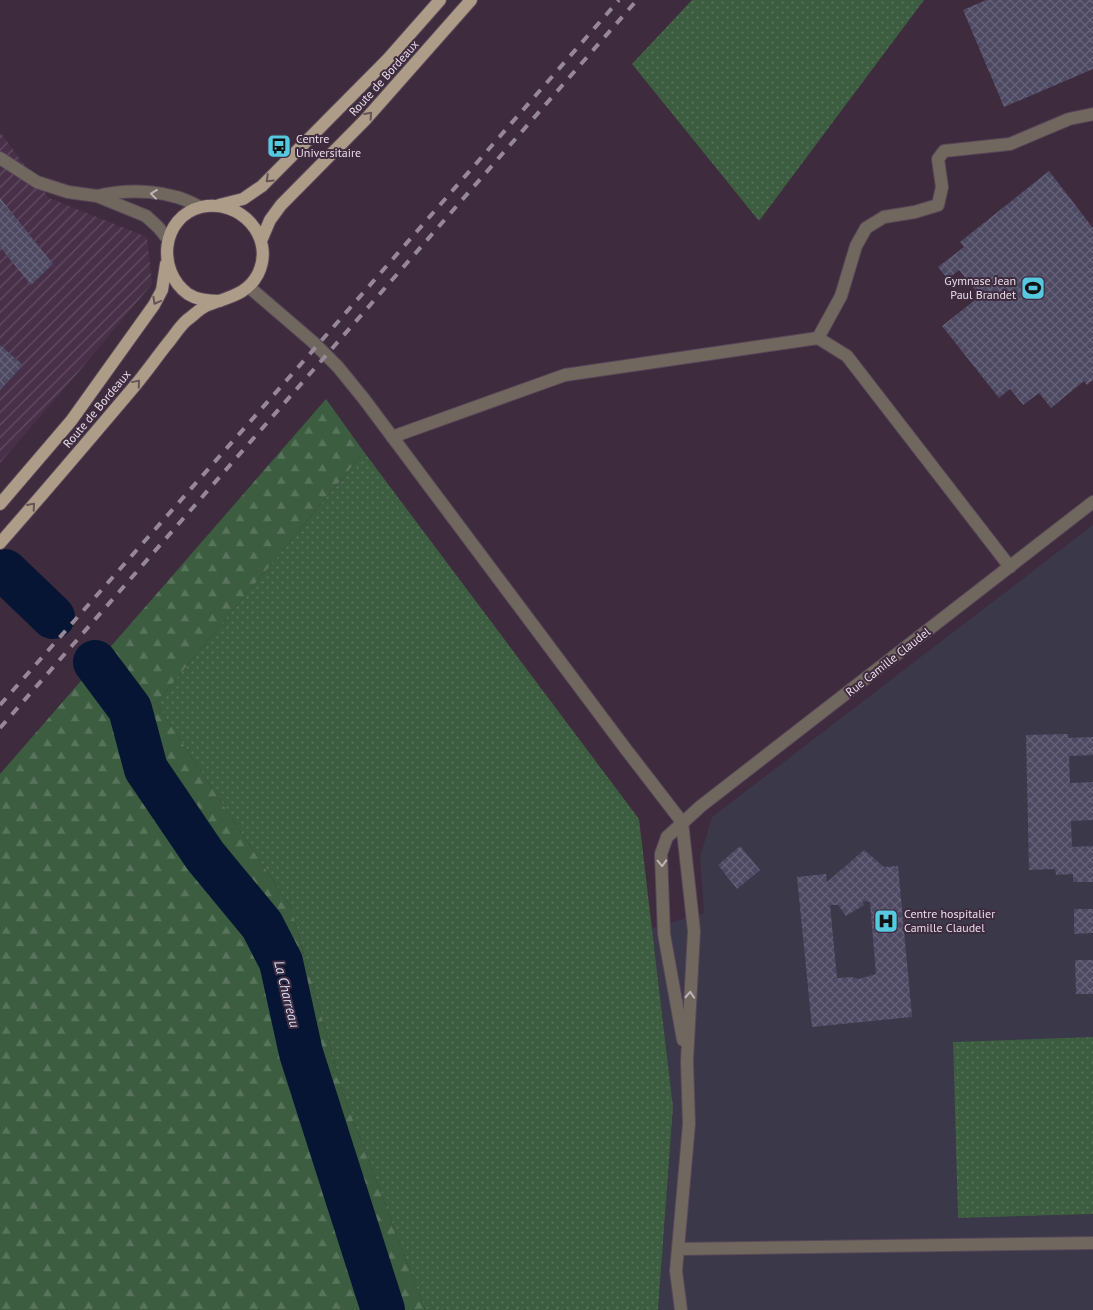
<svg xmlns="http://www.w3.org/2000/svg" width="1093" height="1310" font-family="'PT Sans',sans-serif">
  <style>
    .industrial { fill: url(#industrial-furrows) }
    .medical { fill: #3a3849 }
    .grass { fill: url(#grass-dots) }
    .forest { fill: url(#forest-firs) }
    .lines { fill: none; stroke-linecap: round; stroke-linejoin: round }
    .river { stroke: #051533; stroke-width: 44 }
    .building { fill: url(#building-cross-hatch); fill-rule: evenodd }
    .minor-casing { stroke: #594759; stroke-width: 14 }
    .major-casing { stroke: #594759; stroke-width: 14 }
    .minor { stroke: #70685e; stroke-width: 12 }
    .major { stroke: #ad9c87; stroke-width: 12 }
    .rail { stroke: #978897; stroke-width: 4; stroke-dasharray: 9 9; stroke-linecap: butt }
    .oneway { stroke: #655358 }
    .oneway2 { stroke: #bfb4b8 }
    .labels { text-anchor: middle; stroke-width: 4; stroke-linejoin: round; paint-order: stroke }
    .street-label { font-size: 12px; fill: #e9dde9; stroke: #3e2b3e }
    .poi-label { font-size: 12px; fill: #e9dde9; stroke: #3e2b3e; text-anchor: start }
    .water-label { font-size: 14px; font-style: italic; fill: #cfddf6; stroke: #3e2b3e }
  </style>
  <defs>
    <pattern id="industrial-furrows" width="10" height="10" patternUnits="userSpaceOnUse" patternTransform="scale(1.25)"><rect width="10" height="10" fill="#483049"/><path d="M-1 1l2-2M0 10L10 0M9 11l2-2" fill="none" stroke="#624e63"/></pattern>
    <pattern id="grass-dots" width="8" height="8" patternUnits="userSpaceOnUse" patternTransform="scale(1.25)"><rect width="8" height="8" fill="#3c5d40"/><path d="M2 2h.1M6 6h.1" fill="none" stroke="#58745c" stroke-width="1.8" stroke-linecap="round"/></pattern>
    <pattern id="forest-firs" width="22" height="20" patternUnits="userSpaceOnUse" patternTransform="scale(1.25)"><rect width="22" height="20" fill="#3c5d40"/><path d="M5 1l3.5 6h-7zM16 11l3.5 6h-7z" fill="#58745c"/></pattern>
    <pattern id="building-cross-hatch" width="8" height="8" patternUnits="userSpaceOnUse" patternTransform="scale(1.25)"><rect width="8" height="8" fill="#4d4963"/><path d="M0 0l8 8M0 8l8-8" fill="none" stroke="#676379"/></pattern>
  </defs>
  <rect width="100%" height="100%" fill="#3e2b3e"/>
  <!-- industrial -->
  <path class="industrial" d="M0 132 49 198 147 237 152 284 81 369 0 463Z"/>
  <!-- medical -->
  <path class="medical" d="M1093 525V1037L953 1043 958 1218 1093 1214V1310H658L673 1107 652 928 704 913 700 857 712 817Z"/>
  <!-- grass -->
  <path class="grass" d="M692 0H924L759 221 632 64Z
    M364 452 639 819 673 1107 658 1310H425L343 1093 291 908 156 703Z
    M1093 1037V1214L958 1218 953 1042Z"/>
  <!-- forest -->
  <path class="forest" d="M326 399 364 452 156 703 291 908 343 1093 425 1310H0V774Z"/>
  <g class="lines">
    <!-- river -->
    <path class="river" d="M5 571 53 617
      M95 662 130 709 146 769 205 856 262 925 281 962 301 1053 383 1310"/>
  </g>
  <!-- building -->
  <path class="building" d="M986 0H1093V69L1004 107 963 10Z
    M1049 171 1093 228V380L1087 385 1084 381 1051 408 1039 393 1023 405 1010 389 999 398 942 326 980 296 959 270 948 279 938 267 964 247 960 242Z
    M0 198 53 264 31 285 0 247Z
    M0 345 23 365 0 390Z
    M1068 734V738L1093 737V755L1069 756 1070 783 1093 782V820L1071 821 1072 847 1093 846V882H1073V874L1056 875 1055 869 1029 870 1026 735Z
    M740 846 760 870 737 889 718 865Z
    M864 850 884 867 898 866 912 1017 812 1027 797 877 826 874 827 882ZM865 901 870 902 876 974 859 979 851 977 837 978 830 905H838L846 916 864 905 862 902Z
    M1074 909H1093V933L1074 934Z
    M1075 960H1093V994H1076Z"/>
  <g class="lines">
    <!-- minor casing -->
    <g class="minor-casing">
      <path id="minor" d="M0 158 37 182 68 192 97 196 146 216 158 227 168 239
        M97 196C130 188 171 190 200 207
        M249 287 313 342 338 367 364 399 625 748 682 822 694 931 687 1061 689 1124 676 1271 681 1310
        M818 338 841 296 856 246 866 228 884 217 915 212 938 205 942 187 938 159 944 151 1010 144 1069 119 1093 114
        M392 437 565 375 818 338 847 356 1010 567
        M683 1040 664 934 661 854 667 837 701 806 1093 502
        M678 1249 1093 1243"/>
    </g>
    <!-- major casing -->
    <g class="major-casing">
      <path id="major" d="M219 205 243 199 262 186 388 59 440 0
        M261 241 270 220 281 205 365 120 471 0
        M0 504 71 421 154 305 162 290 166 264
        M0 543C45 492 89 440 133 388 145 374 156 358 168 343 174 336 179 327 187 320 194 315 200 308 208 305 228 297 247 295 258 274 276 237 240 198 201 207 161 217 156 271 188 294 197 300 209 301 220 301"/>
    </g>
    <!-- minor -->
    <use href="#minor" class="minor"/>
    <!-- major -->
    <use href="#major" class="major"/>
    <!-- rail -->
    <path class="rail" d="M0 705 308 356 619 0
      M0 728 637 0"/>
  </g>
  <!-- one-way arrows -->
  <defs><path id="oneway-chevron" d="M-2-3.5L2.5 0L-2 3.5" fill="none" stroke-width="1.6" stroke-linecap="round" stroke-linejoin="round" transform="scale(1.25)"/></defs>
  <g class="oneway">
    <use href="#oneway-chevron" transform="translate(369 115) rotate(-48)"/>
    <use href="#oneway-chevron" transform="translate(269 179) rotate(136)"/>
    <use href="#oneway-chevron" transform="translate(156 301) rotate(119)"/>
    <use href="#oneway-chevron" transform="translate(137 383) rotate(-50)"/>
    <use href="#oneway-chevron" transform="translate(32 506) rotate(-49)"/>
  </g>
  <g class="oneway2">
    <use href="#oneway-chevron" transform="translate(154 194) rotate(-173)"/>
    <use href="#oneway-chevron" transform="translate(662 863) rotate(88)"/>
    <use href="#oneway-chevron" transform="translate(690 995) rotate(-87)"/>
  </g>
  <!-- icons -->
  <defs>
    <g id="bus-square" transform="scale(1.25)"><rect x="-9" y="-9" width="18" height="18" rx="4" fill="#56c9e1" stroke="#3e2b3e"/><path d="M-5-6H5V4H4V6H2V4H-2V6H-4V4H-5ZM-3.5-4V0h7V-4ZM-3.5 1.2v1.5H-2V1.2ZM2 1.2v1.5H3.5V1.2Z" fill="#111"/></g>
    <g id="stadium-square" transform="scale(1.25)"><rect x="-9" y="-9" width="18" height="18" rx="4" fill="#56c9e1" stroke="#3e2b3e"/><path d="M0-5a6.5 5 0 1 0 0 10a6.5 5 0 1 0 0-10ZM-3.5-1.8h7v3.6h-7Z" fill="#111"/></g>
    <g id="hospital-square" transform="scale(1.25)"><rect x="-9" y="-9" width="18" height="18" rx="4" fill="#56c9e1" stroke="#3e2b3e"/><path d="M-5-5h3v3.5h4V-5h3V5h-3V1.5h-4V5h-3Z" fill="#111"/></g>
  </defs>
  <g fill-rule="evenodd">
    <use href="#bus-square" x="279" y="146"/>
    <use href="#stadium-square" x="1033" y="288"/>
    <use href="#hospital-square" x="886" y="921"/>
  </g>
  <g class="labels">
    <!-- street labels -->
    <g class="street-label">
      <text transform="translate(384 78) rotate(-48)" y="4">Route de Bordeaux</text>
      <text transform="translate(97 409) rotate(-50)" y="4">Route de Bordeaux</text>
      <text transform="translate(888 662) rotate(-38)" y="4">Rue Camille Claudel</text>
    </g>
    <!-- poi labels -->
    <g class="poi-label">
      <text x="296" y="143">Centre<tspan x="296" dy="14">Universitaire</tspan></text>
      <text x="1016" y="285" text-anchor="end">Gymnase Jean<tspan x="1016" dy="14">Paul Brandet</tspan></text>
      <text x="904" y="918">Centre hospitalier<tspan x="904" dy="14">Camille Claudel</tspan></text>
    </g>
    <!-- water labels -->
    <g class="water-label">
      <text transform="translate(287 994) rotate(76)" y="5">La Charreau</text>
    </g>
  </g>
</svg>
